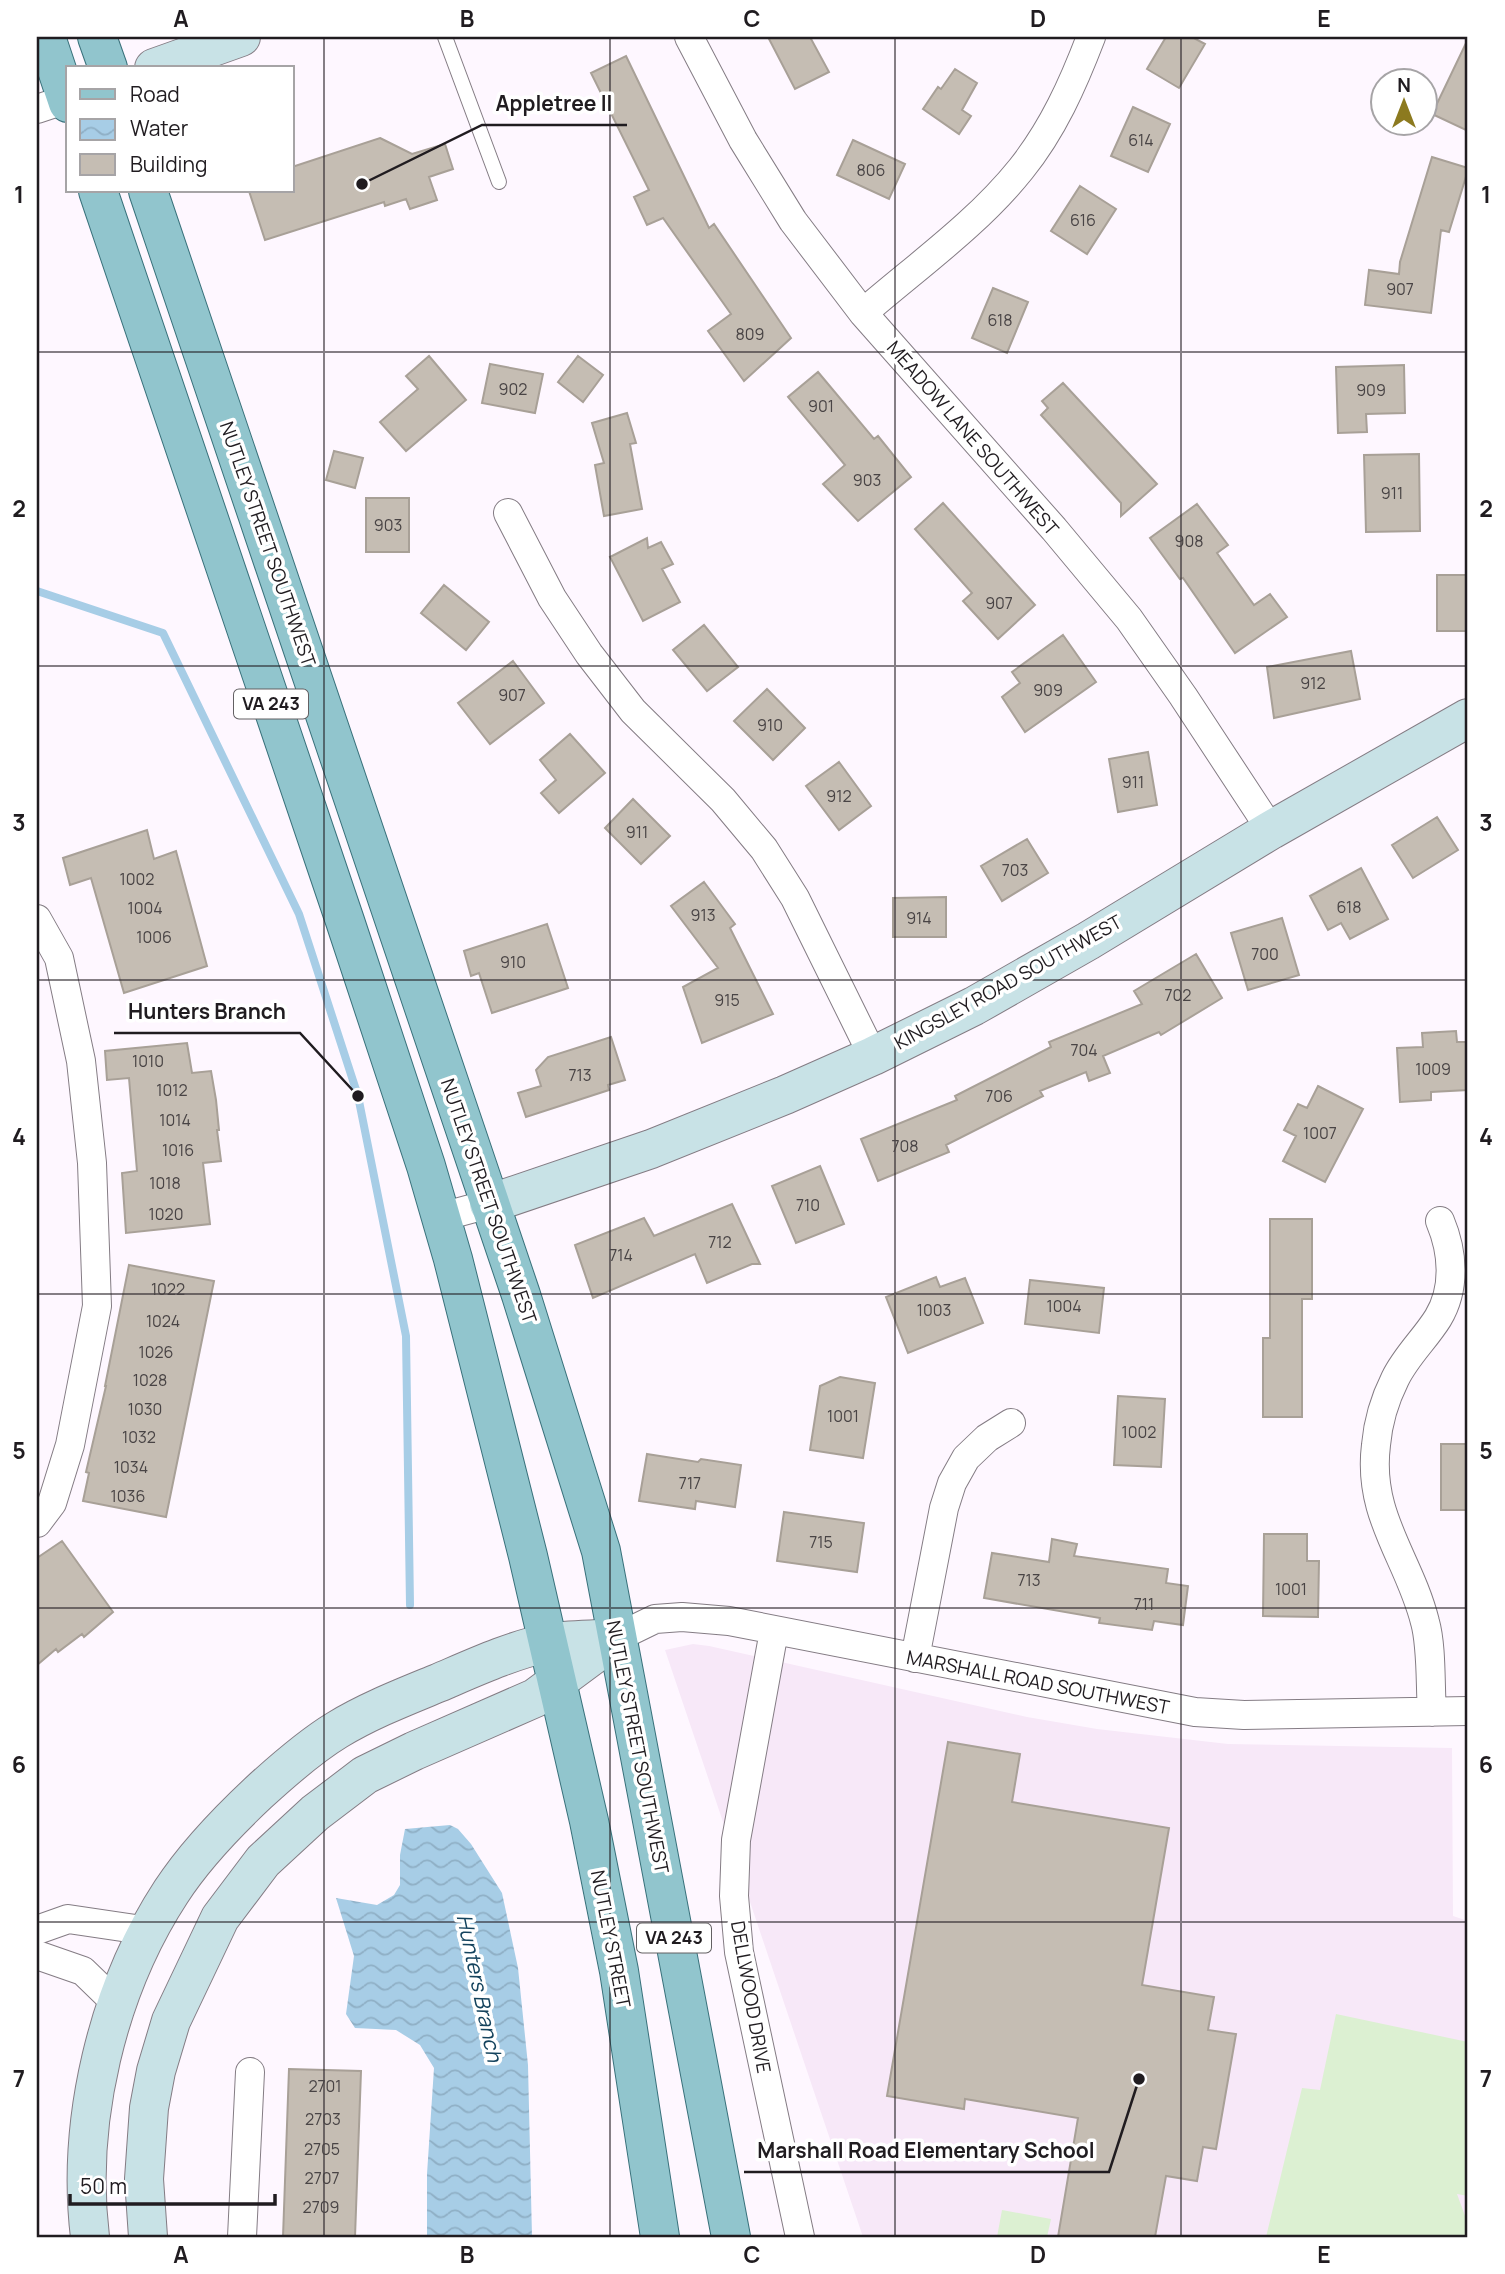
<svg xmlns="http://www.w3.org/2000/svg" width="1505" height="2274" font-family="Manrope,sans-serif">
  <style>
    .built { fill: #f7e8f8 }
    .grass { fill: #dcf0d2 }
    .water { fill: url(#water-waves) }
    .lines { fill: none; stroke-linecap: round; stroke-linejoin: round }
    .stream { stroke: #a7cde6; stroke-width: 8 }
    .building { fill: #c5bdb3; stroke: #a8a097; stroke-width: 2 }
    .lane-casing { stroke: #847c84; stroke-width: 16 }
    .street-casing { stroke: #847c84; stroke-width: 30 }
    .secondary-casing { stroke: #847c84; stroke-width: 40 }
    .primary-casing { stroke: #39717b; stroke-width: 40 }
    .lane { stroke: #fff; stroke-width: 14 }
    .street { stroke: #fff; stroke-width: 28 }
    .secondary { stroke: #c8e2e6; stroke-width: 38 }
    .primary { stroke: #91c5cd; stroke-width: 38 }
    .grid { fill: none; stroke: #201c20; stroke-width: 2; stroke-opacity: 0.55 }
    .labels { text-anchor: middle; stroke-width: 7; stroke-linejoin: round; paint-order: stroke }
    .number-label { font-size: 16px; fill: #494445 }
    .shield { fill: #fff; stroke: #636063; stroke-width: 2 }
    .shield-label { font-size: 18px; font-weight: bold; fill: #201c20 }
    .street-label { font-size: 19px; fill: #201c20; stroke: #fff }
    .water-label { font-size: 21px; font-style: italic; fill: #14435d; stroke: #fff }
    .leader { fill: none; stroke: #201c20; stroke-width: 2.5 }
    .callout-dot { fill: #201c20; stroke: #fff; stroke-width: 2.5 }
    .callout-label { font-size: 21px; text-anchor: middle; font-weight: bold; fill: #201c20; stroke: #fff; stroke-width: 7; stroke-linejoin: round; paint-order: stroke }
    .neatline { fill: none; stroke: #201c20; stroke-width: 2.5 }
    .grid-label { font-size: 23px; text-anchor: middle; font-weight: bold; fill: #201c20 }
  </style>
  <defs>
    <pattern id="water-waves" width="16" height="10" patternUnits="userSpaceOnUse" patternTransform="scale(1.75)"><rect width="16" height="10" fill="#a7cde6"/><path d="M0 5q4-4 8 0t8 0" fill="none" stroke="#8fafc5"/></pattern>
  </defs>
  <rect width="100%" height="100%" fill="#fef7ff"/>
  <!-- built -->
  <path class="built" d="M693 1644 709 1646 1027 1717 1097 1729 1228 1744 1452 1748 1453 1916 1468 1921V2237H863L665 1650Z"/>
  <!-- grass -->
  <path class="grass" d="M1336 2014 1468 2042V2196L1457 2194 1468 2224V2237H1266L1302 2088 1320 2090Z
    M1002 2210 1051 2219 1047 2237H997Z"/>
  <!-- water -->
  <path class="water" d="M450 1825 458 1829 471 1844 502 1893 518 1968 528 2065 532 2237H427V2174L434 2068 420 2045 396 2030 355 2028 346 2014 354 1956 336 1898 377 1905 394 1895 400 1885V1855L405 1829Z"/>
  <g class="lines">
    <!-- stream -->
    <path class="stream" d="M37 591 163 633 299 914 358 1096 406 1336 410 1605"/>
  </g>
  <!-- building -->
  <path class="building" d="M768 37H810L829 72 795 89Z
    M1166 37H1192L1205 44 1179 88 1147 69Z
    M1468 39V131L1432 114Z
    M626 56 709 228 714 224 791 338 744 381 708 331 731 314 663 218 647 225 634 197 649 190 591 73Z
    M955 69 977 83 962 110 971 116 959 134 923 109 938 87 941 89Z
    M1133 107 1170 124 1148 172 1111 156Z
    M380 138 412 154 445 144 453 169 429 177 437 200 410 209 406 199 385 206 384 202 265 240 249 191H292V167Z
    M853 140 905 164 889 199 837 175Z
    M1432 157 1468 168V170L1449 232 1441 230 1431 313 1365 305 1369 270 1399 274 1400 262Z
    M1080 186 1116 209 1087 254 1051 231Z
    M993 288 1028 302 1007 353 972 338Z
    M429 356 466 400 406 451 380 422 418 389 406 376Z
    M578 356 603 375 583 402 558 382Z
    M490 364 543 374 535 413 482 403Z
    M1404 365 1405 413 1366 414 1367 432 1338 433 1336 367Z
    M818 372 874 439 878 436 911 477 858 521 823 484 845 465 788 397Z
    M1063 383 1157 484 1121 516V503L1041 415 1048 408 1042 401Z
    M627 413 636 443 630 444 642 509 604 516 595 465 604 463 592 423Z
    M334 451 363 458 355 488 326 480Z
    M1419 454 1420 531 1366 532 1364 455Z
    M366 498H409V552H366Z
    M943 503 1035 605 998 639 963 601 972 593 915 529Z
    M1197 504 1228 545 1217 553 1254 605 1270 594 1287 617 1235 653 1183 578 1180 579 1150 538Z
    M647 538 648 548 661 542 673 564 662 569 680 602 643 621 610 557Z
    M1437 575H1468V631H1437Z
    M444 585 489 622 466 650 421 613Z
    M704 625 738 667 707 691 673 650Z
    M1063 635 1096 682 1025 732 1002 697 1020 683 1012 672Z
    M1351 651 1360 699 1274 718 1267 667Z
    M513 661 544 703 490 744 458 703Z
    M767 689 805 728 773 760 734 721Z
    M570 734 605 773 559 813 541 793 556 780 540 760Z
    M1148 752 1157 805 1118 812 1109 759Z
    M839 762 871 806 839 830 806 786Z
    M633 799 670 836 641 864 605 828Z
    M1437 817 1458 850 1413 878 1392 845Z
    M147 830 154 859 176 851 207 966 124 993 91 878 70 885 63 858Z
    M1027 839 1048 873 1002 901 981 866Z
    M1361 868 1388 919 1350 939 1341 923 1328 930 1310 896Z
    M704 882 735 924 730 928 773 1014 702 1043 683 987 718 968 671 906Z
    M946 897V937H893V898Z
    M1282 918 1299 975 1248 990 1231 933Z
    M547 924 568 988 492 1013 479 973 471 976 464 951Z
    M1196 954 1222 998 1161 1035 1159 1032 1103 1056 1110 1073 1089 1081 1086 1072 1040 1091 1043 1096 946 1145 949 1152 878 1181 861 1139 957 1100 955 1096 1051 1047 1049 1042 1142 1004 1134 991Z
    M1456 1031 1457 1042H1468V1090L1431 1092V1100L1400 1102 1397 1048 1423 1047 1422 1033Z
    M611 1037 625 1080 608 1085 609 1090 526 1117 518 1093 541 1086 536 1070 548 1057Z
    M187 1043 192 1073 211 1071 216 1100 219 1130H217L221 1161 203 1163 210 1224 126 1233 122 1173 137 1171 129 1078 107 1080 105 1051Z
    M1318 1086 1363 1109 1325 1182 1283 1161 1296 1136 1284 1130 1298 1104 1307 1108Z
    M820 1166 844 1224 796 1243 772 1186Z
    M732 1204 760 1264H752L707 1283 695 1254 593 1298 575 1245 644 1218 654 1236Z
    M1270 1219H1312V1299H1302V1417H1263V1338H1270Z
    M129 1265 214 1281 166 1517 83 1501 89 1473 86 1472 106 1386H105Z
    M936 1277 940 1287 965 1278 983 1323 908 1353 886 1297Z
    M1030 1280 1104 1288 1099 1333 1025 1324Z
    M840 1377 875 1383 863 1458 810 1450 820 1386Z
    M1118 1396 1165 1399 1161 1467 1114 1465Z
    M1441 1444H1468V1510H1441Z
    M647 1454 698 1462 701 1459 741 1465 735 1507 696 1501 695 1509 639 1501Z
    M784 1512 864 1523 857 1572 777 1561Z
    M1264 1534H1307V1561H1319L1318 1617 1263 1616Z
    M1052 1539 1077 1544 1074 1556 1168 1569 1166 1583 1188 1586 1183 1625 1154 1621 1152 1630 1099 1623 1100 1618 984 1598 992 1553 1049 1562Z
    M62 1541 113 1612 84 1637 82 1634 58 1652 56 1649 37 1665V1558Z
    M948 1742 1020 1754 1012 1802 1169 1828 1142 1985 1214 1997 1208 2030 1236 2034 1216 2149 1203 2147 1197 2181 1166 2176 1155 2237H1058L1078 2118 965 2099 964 2109 887 2096Z
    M289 2069 361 2071 355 2237H283Z"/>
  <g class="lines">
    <!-- lane casing -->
    <g class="lane-casing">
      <path id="lane" d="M445 37 499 182"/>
    </g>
    <!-- street casing -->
    <g class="street-casing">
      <path id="street" d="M689 37 743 140 793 221 863 313 1054 529 1129 619 1183 696 1271 830
        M37 109 67 99
        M863 313C916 267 977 224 1021 169 1053 129 1073 84 1091 37
        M508 513 552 598 589 654 633 711 723 800 764 849 795 898 873 1056
        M37 919 59 958 81 1061 92 1163 97 1306 70 1445 52 1503 37 1523
        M441 1217 489 1204
        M774 1631 736 1840 734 1896 739 1952 800 2237
        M616 1638 655 1619 682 1617 729 1621 1195 1712 1244 1715 1468 1711
        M915 1658 944 1508 952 1483 966 1458 987 1438 1011 1423
        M1432 1712C1430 1685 1432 1647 1425 1622 1409 1558 1367 1516 1376 1445 1378 1422 1385 1399 1395 1379 1406 1356 1425 1339 1438 1318 1456 1288 1453 1252 1440 1221
        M37 1930 68 1919 149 1931
        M37 1955 83 1971 117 2004
        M242 2237 250 2072"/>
    </g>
    <!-- secondary casing -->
    <g class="secondary-casing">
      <path id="secondary" d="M154 68 241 37
        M489 1204 651 1149 785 1095 873 1056 974 1006 1088 941 1271 830 1468 718
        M90 2237C76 2122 107 1990 171 1892 195 1855 226 1823 258 1793 282 1771 309 1747 337 1730 368 1711 404 1697 438 1683 471 1669 512 1650 547 1643 569 1639 594 1640 616 1638
        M148 2237 144 2179 149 2108 156 2071 171 2021 220 1918 263 1861 315 1813 365 1775 414 1751 535 1698 616 1638"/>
    </g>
    <!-- primary casing -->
    <g class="primary-casing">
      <path id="primary" d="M46 37 68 103
        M97 37 108 68
        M98 191 345 921 426 1166 453 1259 528 1556 589 1821 619 1971 660 2237
        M148 191 521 1295 601 1551 731 2237"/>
    </g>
    <!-- lane -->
    <use href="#lane" class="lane"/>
    <!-- street -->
    <use href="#street" class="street"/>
    <!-- secondary -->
    <use href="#secondary" class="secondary"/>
    <!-- primary -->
    <use href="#primary" class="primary"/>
  </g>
  <!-- grid -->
  <path class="grid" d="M324 37V2237M610 37V2237M895 37V2237M1181 37V2237M37 352H1468M37 666H1468M37 980H1468M37 1294H1468M37 1608H1468M37 1922H1468"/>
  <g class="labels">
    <!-- number labels -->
    <g class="number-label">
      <text x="1141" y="146">614</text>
      <text x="871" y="176">806</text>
      <text x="1083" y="226">616</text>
      <text x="1400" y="295">907</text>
      <text x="1000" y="326">618</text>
      <text x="750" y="340">809</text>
      <text x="513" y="395">902</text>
      <text x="1371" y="396">909</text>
      <text x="821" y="412">901</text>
      <text x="867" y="486">903</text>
      <text x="1392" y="499">911</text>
      <text x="388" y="531">903</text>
      <text x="1189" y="547">908</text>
      <text x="999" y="609">907</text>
      <text x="1313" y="689">912</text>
      <text x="1048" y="696">909</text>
      <text x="512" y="701">907</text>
      <text x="770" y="731">910</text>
      <text x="1133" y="788">911</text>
      <text x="839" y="802">912</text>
      <text x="637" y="838">911</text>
      <text x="1015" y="876">703</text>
      <text x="137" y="885">1002</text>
      <text x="1349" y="913">618</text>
      <text x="145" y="914">1004</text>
      <text x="703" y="921">913</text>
      <text x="919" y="924">914</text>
      <text x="154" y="943">1006</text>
      <text x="1265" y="960">700</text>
      <text x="513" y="968">910</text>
      <text x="1178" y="1001">702</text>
      <text x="727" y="1006">915</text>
      <text x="1084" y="1056">704</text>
      <text x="148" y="1067">1010</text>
      <text x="1433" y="1075">1009</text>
      <text x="580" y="1081">713</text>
      <text x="172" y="1096">1012</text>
      <text x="999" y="1102">706</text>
      <text x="175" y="1126">1014</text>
      <text x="1320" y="1139">1007</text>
      <text x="905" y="1152">708</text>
      <text x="178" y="1156">1016</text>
      <text x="165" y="1189">1018</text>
      <text x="808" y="1211">710</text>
      <text x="166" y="1220">1020</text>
      <text x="720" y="1248">712</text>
      <text x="621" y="1261">714</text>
      <text x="168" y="1295">1022</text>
      <text x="1064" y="1312">1004</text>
      <text x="934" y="1316">1003</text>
      <text x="163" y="1327">1024</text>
      <text x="156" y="1358">1026</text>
      <text x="150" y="1386">1028</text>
      <text x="145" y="1415">1030</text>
      <text x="843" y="1422">1001</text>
      <text x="1139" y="1438">1002</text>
      <text x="139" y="1443">1032</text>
      <text x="131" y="1473">1034</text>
      <text x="690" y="1489">717</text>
      <text x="128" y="1502">1036</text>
      <text x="821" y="1548">715</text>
      <text x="1029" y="1586">713</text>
      <text x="1291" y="1595">1001</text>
      <text x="1144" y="1610">711</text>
      <text x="325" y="2092">2701</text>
      <text x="323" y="2125">2703</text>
      <text x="322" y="2155">2705</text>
      <text x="322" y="2184">2707</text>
      <text x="321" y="2213">2709</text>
    </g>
    <!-- shield labels -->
    <g class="shield">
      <rect x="234" y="689.5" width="74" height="29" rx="5"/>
      <rect x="637" y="1923.5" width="74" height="29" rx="5"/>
    </g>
    <g class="shield-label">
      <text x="271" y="710">VA 243</text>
      <text x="674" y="1944">VA 243</text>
    </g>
    <!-- street labels -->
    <g class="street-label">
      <text transform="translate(973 438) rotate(49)" y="7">MEADOW LANE SOUTHWEST</text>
      <text transform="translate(268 544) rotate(71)" y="7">NUTLEY STREET SOUTHWEST</text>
      <text transform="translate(1008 982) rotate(-29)" y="7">KINGSLEY ROAD SOUTHWEST</text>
      <text transform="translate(489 1201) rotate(71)" y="7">NUTLEY STREET SOUTHWEST</text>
      <text transform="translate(1038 1682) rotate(11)" y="7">MARSHALL ROAD SOUTHWEST</text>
      <text transform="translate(638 1747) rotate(79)" y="7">NUTLEY STREET SOUTHWEST</text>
      <text transform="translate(611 1939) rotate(79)" y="7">NUTLEY STREET</text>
      <text transform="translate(751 1997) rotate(80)" y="7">DELLWOOD DRIVE</text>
    </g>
    <!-- water labels -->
    <g class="water-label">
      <text transform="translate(479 1988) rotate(78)" y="7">Hunters Branch</text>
    </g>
  </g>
  <!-- callouts -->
  <path class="leader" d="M362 184L482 125H627M358 1096L300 1033H114M1139 2079L1109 2172H744"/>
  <g class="callout-dot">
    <circle cx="362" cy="184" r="7"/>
    <circle cx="358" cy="1096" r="7"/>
    <circle cx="1139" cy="2079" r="7"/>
  </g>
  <g class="callout-label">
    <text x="554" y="111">Appletree II</text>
    <text x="207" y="1019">Hunters Branch</text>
    <text x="926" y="2158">Marshall Road Elementary School</text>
  </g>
  <!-- border -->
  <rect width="1505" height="2274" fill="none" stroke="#ffffff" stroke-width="77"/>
  <!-- legend -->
  <rect x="66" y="66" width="228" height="126" fill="#ffffff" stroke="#a6a4a6" stroke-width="2"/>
  <rect x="80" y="89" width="35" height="10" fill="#91c5cd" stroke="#a6a4a6" stroke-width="2"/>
  <text x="130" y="102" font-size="21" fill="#201c20">Road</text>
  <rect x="80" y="119" width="35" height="21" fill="url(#water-waves)" stroke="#a6a4a6" stroke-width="2"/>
  <text x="130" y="136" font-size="21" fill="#201c20">Water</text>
  <rect x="80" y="154" width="35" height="21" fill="#c5bdb3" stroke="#a6a4a6" stroke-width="2"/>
  <text x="130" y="172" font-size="21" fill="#201c20">Building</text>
  <!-- north arrow -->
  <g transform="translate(1404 102)"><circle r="33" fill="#ffffff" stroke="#a6a4a6" stroke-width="2"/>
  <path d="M0-5L12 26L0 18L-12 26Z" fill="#8c7a1f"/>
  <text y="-10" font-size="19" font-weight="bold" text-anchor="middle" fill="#201c20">N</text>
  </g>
  <!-- scale -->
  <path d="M70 2194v10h205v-10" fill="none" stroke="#201c20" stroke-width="3.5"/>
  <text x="80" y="2194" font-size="21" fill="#201c20" stroke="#ffffff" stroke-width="5" paint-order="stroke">50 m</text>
  <rect x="38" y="38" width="1428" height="2198" class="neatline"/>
  <g class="grid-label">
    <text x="181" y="27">A</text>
    <text x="467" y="27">B</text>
    <text x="752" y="27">C</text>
    <text x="1038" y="27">D</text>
    <text x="1324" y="27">E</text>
    <text x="19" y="203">1</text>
    <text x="1486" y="203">1</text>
    <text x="19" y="517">2</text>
    <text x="1486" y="517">2</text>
    <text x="19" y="831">3</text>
    <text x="1486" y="831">3</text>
    <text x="19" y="1145">4</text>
    <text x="1486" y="1145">4</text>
    <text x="19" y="1459">5</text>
    <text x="1486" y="1459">5</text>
    <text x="19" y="1773">6</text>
    <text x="1486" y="1773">6</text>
    <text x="19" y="2087">7</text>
    <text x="1486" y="2087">7</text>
    <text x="181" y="2263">A</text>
    <text x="467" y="2263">B</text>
    <text x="752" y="2263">C</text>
    <text x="1038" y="2263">D</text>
    <text x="1324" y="2263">E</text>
  </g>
</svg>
